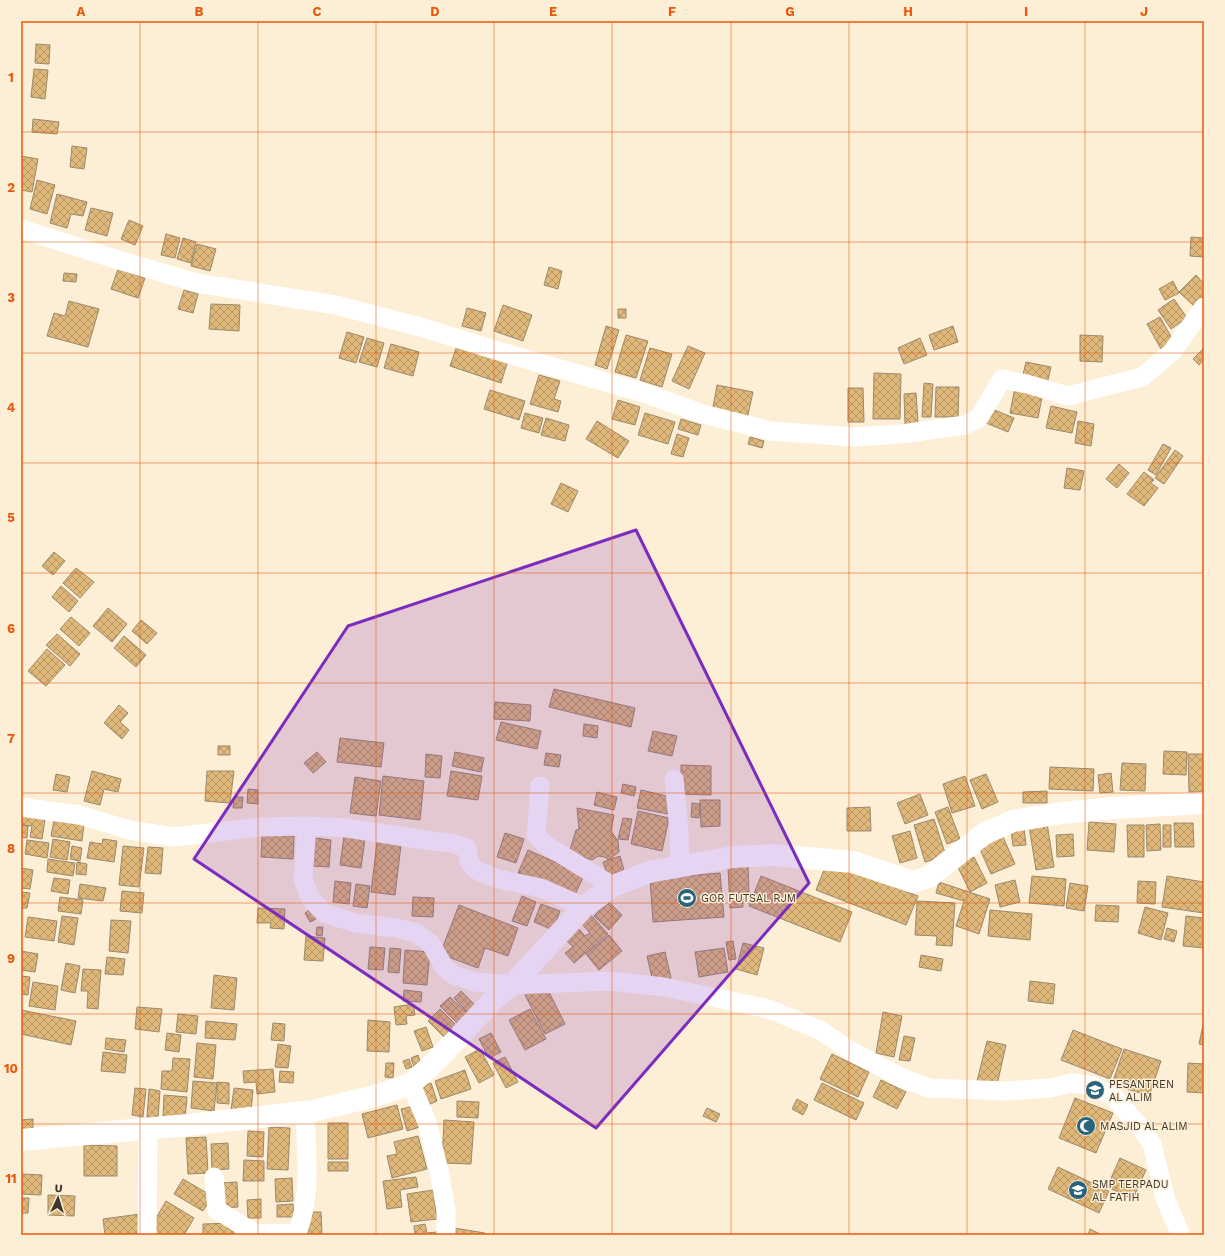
<svg xmlns="http://www.w3.org/2000/svg" width="1225" height="1256" font-family="'Work Sans',sans-serif">
  <style>
    .building { fill: url(#building-cross-hatch); stroke: #9b896d }
    .lines { fill: none; stroke-linecap: round; stroke-linejoin: round }
    .minor { stroke: #fff; stroke-width: 19 }
    .tertiary { stroke: #fff; stroke-width: 22 }
    .marked { fill: #7b2cbf; fill-opacity: 0.2; stroke: #7b2cbf; stroke-width: 3; stroke-linejoin: round }
    .grid { fill: none; stroke: #e8590c; stroke-width: 1; stroke-opacity: 0.55 }
    .labels { text-anchor: middle; stroke-width: 3; stroke-linejoin: round; paint-order: stroke }
    .poi-label { font-size: 11px; fill: #3c3529; stroke: #fdeed6; text-anchor: start }
    .neatline { fill: none; stroke: #e8590c; stroke-width: 1.5 }
    .grid-label { font-size: 13px; text-anchor: middle; font-weight: bold; fill: #e8590c }
  </style>
  <defs>
    <pattern id="building-cross-hatch" width="8" height="8" patternUnits="userSpaceOnUse"><rect width="8" height="8" fill="#dfb87a"/><path d="M0 0l8 8M0 8l8-8" fill="none" stroke="#b69664"/></pattern>
  </defs>
  <rect width="100%" height="100%" fill="#fdeed6"/>
  <!-- building -->
  <path class="building" d="M36 44 50 45 49 64 35 63Z
    M34 69 48 70 45 99 31 97Z
    M33 119 59 122 57 134 32 132Z
    M72 146 87 148 84 169 70 167Z
    M21 156 38 159 32 192 21 190Z
    M37 180 55 185 47 214 30 209Z
    M57 194 87 202 83 216 71 214 67 228 50 223Z
    M91 208 113 213 107 236 85 230Z
    M129 220 143 226 135 245 121 239Z
    M166 234 180 238 175 258 161 255Z
    M1191 237 1204 238V257L1190 256Z
    M183 238 196 242 191 263 177 259Z
    M197 244 216 249 210 271 191 266Z
    M549 267 562 271 558 289 544 285Z
    M118 269 145 278 138 298 111 289Z
    M64 273 77 274 76 282 63 281Z
    M1196 275 1204 284V296L1194 306 1179 292Z
    M1173 281 1179 293 1165 300 1159 289Z
    M184 290 198 294 193 313 178 309Z
    M1174 299 1187 318 1171 329 1158 310Z
    M69 301 99 309 88 347 47 336 54 313 65 316Z
    M211 304 240 305 239 331 209 329Z
    M503 305 532 315 523 341 494 331Z
    M467 308 486 313 481 331 462 326Z
    M618 309H626V318H618Z
    M1160 317 1174 342 1161 349 1147 324Z
    M606 326 619 330 607 369 595 365Z
    M953 326 958 342 934 350 929 335Z
    M347 332 364 337 356 363 339 358Z
    M626 335 648 341 636 378 615 372Z
    M1080 335 1103 336 1102 362 1080 361Z
    M367 338 384 343 377 367 359 362Z
    M920 338 927 355 904 364 898 348Z
    M459 340 509 357 501 383 450 366Z
    M391 344 419 352 413 376 384 368Z
    M688 346 705 353 689 389 672 381Z
    M650 348 672 354 662 387 640 380Z
    M1203 349 1204 359 1199 365 1193 359Z
    M1026 362 1051 367 1047 384 1022 379Z
    M874 373 901 374 900 419H873Z
    M539 375 560 381 554 399 561 401 558 412 530 404Z
    M924 383 933 384 931 417H922Z
    M717 385 753 392 747 419 712 413Z
    M936 387H959L958 417H935Z
    M1015 387 1043 392 1038 418 1010 413Z
    M848 388H863L864 422H848Z
    M490 390 525 401 519 420 484 409Z
    M916 393 918 423 905 424 904 394Z
    M618 400 640 407 635 425 612 419Z
    M1051 406 1077 412 1072 433 1046 428Z
    M992 409 1014 418 1008 432 986 423Z
    M525 413 543 418 539 433 521 428Z
    M645 413 675 422 668 444 638 435Z
    M546 418 569 425 565 441 541 435Z
    M681 419 701 425 698 435 678 429Z
    M597 421 629 441 618 458 586 439Z
    M1078 421 1094 424 1091 446 1075 443Z
    M677 434 689 438 683 457 671 454Z
    M750 437 764 441 762 448 748 444Z
    M1163 444 1171 448 1156 475 1148 470Z
    M1175 450 1183 456 1164 484 1155 478Z
    M1119 464 1129 473 1117 488 1106 479Z
    M1067 468 1084 471 1080 490 1064 488Z
    M1144 472 1154 480 1151 483 1158 488 1144 506 1127 494Z
    M561 483 578 491 568 512 551 504Z
    M54 552 65 561 53 575 42 566Z
    M76 568 94 582 80 598 63 583Z
    M61 586 78 601 69 612 52 597Z
    M108 608 127 624 112 642 93 626Z
    M71 617 90 633 79 646 60 629Z
    M141 620 157 633 147 644 132 631Z
    M57 634 80 654 70 666 46 645Z
    M124 636 146 655 136 667 114 648Z
    M47 649 65 665 46 686 28 671Z
    M554 689 635 708 631 727 549 707Z
    M495 702 531 705 530 721 494 719Z
    M119 705 128 713 120 722 129 730 122 739 104 723Z
    M501 722 541 731 537 749 496 740Z
    M584 724 598 726 597 738 583 736Z
    M653 731 677 736 672 756 648 751Z
    M340 738 384 743 381 767 337 762Z
    M218 746H230V755H218Z
    M1164 751 1187 752 1186 775 1163 774Z
    M317 752 326 762 313 773 304 763Z
    M455 752 484 758 481 772 452 766Z
    M546 753 561 755 559 767 544 765Z
    M426 754 442 756 440 778 425 777Z
    M1188 754H1204V792H1189Z
    M1122 763 1146 764 1145 791 1120 790Z
    M681 765 711 766V795L681 794Z
    M1050 767 1094 769 1093 791 1049 789Z
    M92 771 121 779 118 792 104 789 100 805 84 801Z
    M207 771H234L230 803 205 801Z
    M451 771 482 776 478 800 447 796Z
    M1111 773 1113 792 1100 793 1098 775Z
    M56 774 70 777 67 792 53 790Z
    M986 774 998 802 982 809 970 780Z
    M383 776 424 781 420 820 379 815Z
    M965 776 975 806 952 813 943 784Z
    M355 777 381 781 376 816 350 813Z
    M623 784 636 787 634 796 621 793Z
    M248 789 258 790V804L247 803Z
    M641 790 671 797 668 814 637 808Z
    M1047 791V803H1023V792Z
    M597 792 617 797 614 810 594 805Z
    M920 794 928 815 905 824 897 803Z
    M234 797H243L242 808H233Z
    M700 800H720V826L701 827Z
    M692 803 700 804 699 818 691 817Z
    M870 807 871 831H847V808Z
    M948 807 960 839 947 844 935 812Z
    M577 808 614 815 611 831 618 841 619 852 608 860 605 857 598 856 592 860 569 853 576 830 579 829Z
    M21 809 46 813 42 839 30 837 32 826 21 825Z
    M638 811 669 818 662 851 631 844Z
    M623 818 632 819 628 840 618 839Z
    M934 819 946 856 925 862 914 825Z
    M54 820 84 824 82 841 51 836Z
    M1089 822 1116 824 1114 852 1087 850Z
    M1047 823 1054 867 1036 870 1029 826Z
    M1174 823H1193L1194 847H1175Z
    M1160 824 1161 850 1147 851 1146 825Z
    M21 825 28 826 27 838 21 837Z
    M1127 825H1144V857H1128Z
    M1163 825H1171V847H1163Z
    M1024 828 1026 845 1013 846 1011 830Z
    M910 831 917 858 900 863 892 836Z
    M505 833 524 839 516 863 497 857Z
    M1073 834 1074 856 1057 857 1056 835Z
    M262 835 294 836 293 859 261 857Z
    M344 836 365 839 361 868 340 865Z
    M1003 837 1015 864 991 874 979 847Z
    M315 838 331 840 329 867 313 866Z
    M53 839 70 842 67 860 50 857Z
    M103 839 117 841 114 862 87 858 90 842 102 844Z
    M27 840 49 843 47 858 25 854Z
    M377 842 401 845 395 895 371 892Z
    M72 846 82 848 80 861 70 859Z
    M123 846 144 848 139 887 119 885Z
    M148 847 163 848 161 874 145 873Z
    M528 850 584 875 574 897 518 873Z
    M620 856 624 870 608 876 603 862Z
    M974 857 987 883 970 892 957 865Z
    M48 859 75 863 73 876 47 872Z
    M828 860 918 896 906 925 816 890Z
    M77 862 87 864 86 875 76 874Z
    M748 866 749 892 742 893 743 907 730 908 728 867Z
    M21 868 33 870 30 889 21 888Z
    M720 873 724 917 653 922 650 879Z
    M761 876 852 912 840 942 749 906Z
    M1032 876 1066 879 1064 906 1029 903Z
    M1167 876 1204 882V913L1162 907Z
    M54 878 70 880 68 894 51 891Z
    M1015 880 1020 902 1000 907 995 885Z
    M335 881 351 883 349 904 333 902Z
    M1138 881 1156 882 1155 904 1137 903Z
    M939 882 990 899 979 934 956 926 964 901 936 893Z
    M1070 883 1088 886 1084 911 1066 908Z
    M80 884 106 888 103 901 78 898Z
    M356 884 370 886 367 908 353 906Z
    M122 891 144 893 142 913 120 911Z
    M21 892 30 893 27 908H21Z
    M522 896 536 902 527 926 512 921Z
    M60 897 83 900 81 914 58 911Z
    M413 897 434 898 433 917 412 916Z
    M608 901 622 915 609 930 594 916Z
    M917 901 955 903 952 946 936 945 937 936 915 935Z
    M541 904 560 911 553 930 534 922Z
    M459 905 518 928 508 956 485 948 478 968 440 954Z
    M1096 905 1119 906 1118 922 1095 921Z
    M1145 907 1168 913 1161 940 1138 933Z
    M258 908 285 909 284 929 270 928 271 923H257Z
    M311 909 316 919 310 922 305 913Z
    M990 910 1032 914 1030 940 988 936Z
    M591 915 608 934 574 963 565 953 573 947 563 937 576 926 585 936 590 933 582 924Z
    M62 916 78 918 74 945 58 942Z
    M1186 916 1204 918V948L1183 946Z
    M28 917 57 921 54 941 25 937Z
    M111 920 131 921 128 953 109 951Z
    M317 927H323L322 936 316 935Z
    M1167 928 1177 931 1174 942 1164 939Z
    M609 935 622 951 599 970 586 954Z
    M306 936 325 938 323 961 304 960Z
    M733 941 736 959 729 960 726 942Z
    M743 943 764 948 757 975 736 969Z
    M370 947 385 948 383 970 368 969Z
    M390 948 401 949 399 973 388 972Z
    M724 948 728 972 699 977 695 952Z
    M405 950 430 952 427 985 403 983Z
    M21 951 38 954 35 972 21 970Z
    M665 952 671 978 653 982 647 956Z
    M921 955 943 959 941 971 919 967Z
    M107 957 125 959 123 975 105 974Z
    M66 963 80 966 75 993 61 990Z
    M83 969 101 970 98 1009 87 1008 88 991H81Z
    M214 975 237 978 234 1010 211 1008Z
    M21 976 30 977 28 995 21 994Z
    M1030 981 1055 984 1053 1004 1028 1001Z
    M33 982 58 986 55 1010 29 1006Z
    M545 984 565 1024 545 1034 525 995Z
    M404 990 422 992 421 1002 403 1001Z
    M461 991 477 1007 469 1014 454 998Z
    M450 997 468 1014 458 1024 440 1006Z
    M413 1004 415 1015 406 1016 407 1024 396 1025 394 1007Z
    M137 1007 162 1009 159 1032 135 1029Z
    M440 1009 457 1026 445 1038 428 1021Z
    M530 1009 546 1039 525 1050 509 1020Z
    M21 1010 76 1021 71 1045 21 1034Z
    M883 1012 902 1016 894 1057 876 1053Z
    M178 1014 198 1016 196 1034 176 1032Z
    M368 1020 390 1022 389 1052 367 1051Z
    M206 1021 237 1024 235 1040 205 1038Z
    M273 1023 285 1024 284 1041 271 1040Z
    M1203 1025H1204V1045L1199 1044Z
    M426 1027 433 1047 422 1051 414 1031Z
    M1073 1030 1122 1049 1110 1079 1061 1060Z
    M167 1033 181 1035 179 1052 165 1050Z
    M491 1033 501 1052 489 1058 479 1039Z
    M904 1036 915 1038 910 1061 899 1060Z
    M106 1038 126 1040 124 1052 105 1049Z
    M987 1041 1006 1045 997 1085 977 1081Z
    M197 1043 216 1045 213 1079 194 1077Z
    M278 1044 291 1046 288 1068 275 1067Z
    M480 1049 494 1075 479 1083 465 1057Z
    M1124 1049 1161 1061 1149 1096 1112 1084Z
    M103 1052 127 1055 125 1073 101 1071Z
    M832 1054 869 1072 858 1097 820 1079Z
    M418 1055 421 1064 414 1067 411 1058Z
    M505 1057 518 1082 506 1088 493 1063Z
    M173 1058 190 1059 187 1092 161 1089 162 1071H172Z
    M409 1059 412 1067 406 1069 403 1061Z
    M386 1063H394L393 1078 385 1077Z
    M1188 1063 1204 1064V1093L1187 1092Z
    M273 1069 275 1092 257 1094 256 1082 244 1083 243 1071Z
    M465 1070 471 1089 441 1099 435 1081Z
    M280 1071 294 1072 293 1083 279 1082Z
    M881 1080 906 1092 897 1109 873 1097Z
    M193 1081 217 1083 214 1111 191 1108Z
    M217 1082 229 1083V1104L217 1103Z
    M431 1083 437 1101 426 1106 419 1088Z
    M822 1083 864 1103 856 1120 814 1100Z
    M135 1088 146 1089 143 1117 132 1115Z
    M234 1088 253 1090 251 1112 231 1110Z
    M149 1089 160 1091 158 1118 147 1117Z
    M164 1095 187 1097 185 1119 163 1117Z
    M1075 1098 1113 1113 1096 1153 1059 1138Z
    M797 1099 808 1105 803 1115 792 1109Z
    M457 1101 479 1102 478 1118 457 1117Z
    M397 1105 403 1129 368 1138 362 1114Z
    M415 1106 420 1127 407 1131 401 1109Z
    M707 1108 720 1114 716 1122 703 1116Z
    M33 1119V1132L21 1133V1120Z
    M444 1120 474 1122 471 1164 442 1163Z
    M328 1123H348V1159H328Z
    M269 1127 290 1128 288 1170 267 1169Z
    M248 1131 264 1132 263 1157 247 1156Z
    M418 1136 427 1169 392 1178 387 1156 397 1154 394 1142Z
    M206 1137 208 1173 188 1174 186 1138Z
    M228 1143 229 1169 212 1170 211 1144Z
    M84 1145 117 1146V1176H84Z
    M1120 1158 1146 1170 1133 1199 1107 1187Z
    M244 1160 264 1161V1181H243Z
    M328 1162H348V1171H328Z
    M1058 1167 1109 1191 1099 1213 1048 1189Z
    M21 1174 42 1175 41 1195 21 1194Z
    M416 1177 418 1187 400 1190 402 1207 387 1209 383 1181Z
    M292 1178 293 1201 276 1202 275 1179Z
    M183 1179 212 1196 203 1211 174 1194Z
    M237 1182 238 1207 221 1208 220 1183Z
    M433 1190 437 1219 411 1222 407 1194Z
    M48 1195 75 1196 74 1216 48 1215Z
    M21 1198H29L28 1213H21Z
    M261 1199V1218H248L247 1200Z
    M166 1201 194 1218 184 1235 169 1234 168 1235H157L149 1230Z
    M293 1204 294 1217H277V1205Z
    M308 1212H321L322 1235H308Z
    M140 1214 143 1232 121 1235H105L103 1219Z
    M234 1223V1235H203V1224Z
    M425 1224 427 1233 437 1232 438 1235H415L414 1226Z
    M454 1228 485 1233 484 1235H453Z
    M1090 1229 1102 1235H1088Z"/>
  <g class="lines">
    <!-- minor -->
    <path class="minor" d="M21 229 125 262 197 283 336 305 424 328 498 351 644 393 703 414 771 431 853 437 901 434 965 425 979 418 1002 379 1027 384 1068 396 1142 377 1172 352 1204 307
      M674 779 679 830 680 867
      M540 786 536 835 546 845 613 886
      M21 807 79 815 130 830 173 837 261 827 307 826 347 828 431 841 451 843 467 848 469 862 476 870 498 879 541 888 584 907
      M307 826 303 879 310 898 324 913 355 923 396 928 417 933 431 944 444 967 454 975 475 982 512 985 611 981 664 987 769 1009 820 1030 849 1050 902 1078 929 1088 1007 1091 1050 1088 1072 1083 1093 1086 1113 1096 1140 1127 1152 1144 1166 1201 1181 1235
      M411 1084 427 1122 439 1171 446 1210V1235
      M214 1177 217 1210 256 1234 297 1233C312 1195 306 1151 305 1112
      M147 1235 148 1128"/>
    <!-- tertiary -->
    <path class="tertiary" d="M21 1140 188 1125 313 1111 375 1096 411 1084 437 1060 494 999 512 985 584 907 613 886 649 872 733 857 773 855 853 862 913 882 929 877 984 834 1013 821 1062 813 1113 808 1204 803"/>
  </g>
  <!-- marked area -->
  <path class="marked" d="M636 530 809 883 596 1128 194 859 348 626Z"/>
  <!-- grid -->
  <path class="grid" d="M140 21V1235M258 21V1235M376 21V1235M494 21V1235M612 21V1235M731 21V1235M849 21V1235M967 21V1235M1085 21V1235M21 132H1204M21 242H1204M21 353H1204M21 463H1204M21 573H1204M21 683H1204M21 793H1204M21 903H1204M21 1014H1204M21 1124H1204"/>
  <!-- icons -->
  <defs>
    <g id="stadium-disc" transform="scale(1)"><circle r="9.5" fill="#29647c" stroke="#fdeed6"/><path d="M0-5a6.5 5 0 1 0 0 10a6.5 5 0 1 0 0-10ZM-3.5-1.8h7v3.6h-7Z" fill="#fff"/></g>
    <g id="school-disc" transform="scale(1)"><circle r="9.5" fill="#29647c" stroke="#fdeed6"/><path d="M0-5L7-2L0 1L-7-2ZM-4 1L0 2.5L4 1V4Q0 6-4 4Z" fill="#fff"/></g>
    <g id="mosque-disc" transform="scale(1)"><circle r="9.5" fill="#29647c" stroke="#fdeed6"/><path d="M3.5-4.9A6 6 0 1 0 3.5 4.9A5 5 0 1 1 3.5-4.9Z" fill="#fff"/></g>
  </defs>
  <g fill-rule="evenodd">
    <use href="#stadium-disc" x="687" y="898"/>
    <use href="#school-disc" x="1095" y="1090"/>
    <use href="#mosque-disc" x="1086" y="1126"/>
    <use href="#school-disc" x="1078" y="1190"/>
  </g>
  <g class="labels">
    <!-- poi labels -->
    <g class="poi-label">
      <text x="701" y="902">GOR FUTSAL RJM</text>
      <text x="1109" y="1088">PESANTREN<tspan x="1109" dy="13">AL ALIM</tspan></text>
      <text x="1100" y="1130">MASJID AL ALIM</text>
      <text x="1092" y="1188">SMP TERPADU<tspan x="1092" dy="13">AL FATIH</tspan></text>
    </g>
  </g>
  <!-- border -->
  <rect width="1225" height="1256" fill="none" stroke="#fdeed6" stroke-width="44"/>
  <!-- north arrow -->
  <g transform="translate(58 1198) rotate(4)" stroke="#fdeed6" stroke-width="3" paint-order="stroke">
  <path d="M0-3L7 15L0 10L-7 15Z" fill="#3c3529"/>
  <text y="-6" font-size="11" font-weight="bold" text-anchor="middle" fill="#3c3529">U</text>
  </g>
  <rect x="22" y="22" width="1181" height="1212" class="neatline"/>
  <g class="grid-label">
    <text x="81" y="16">A</text>
    <text x="199" y="16">B</text>
    <text x="317" y="16">C</text>
    <text x="435" y="16">D</text>
    <text x="553" y="16">E</text>
    <text x="672" y="16">F</text>
    <text x="790" y="16">G</text>
    <text x="908" y="16">H</text>
    <text x="1026" y="16">I</text>
    <text x="1144" y="16">J</text>
    <text x="11" y="82">1</text>
    <text x="11" y="192">2</text>
    <text x="11" y="302">3</text>
    <text x="11" y="412">4</text>
    <text x="11" y="522">5</text>
    <text x="11" y="633">6</text>
    <text x="11" y="743">7</text>
    <text x="11" y="853">8</text>
    <text x="11" y="963">9</text>
    <text x="11" y="1073">10</text>
    <text x="11" y="1183">11</text>
  </g>
</svg>
